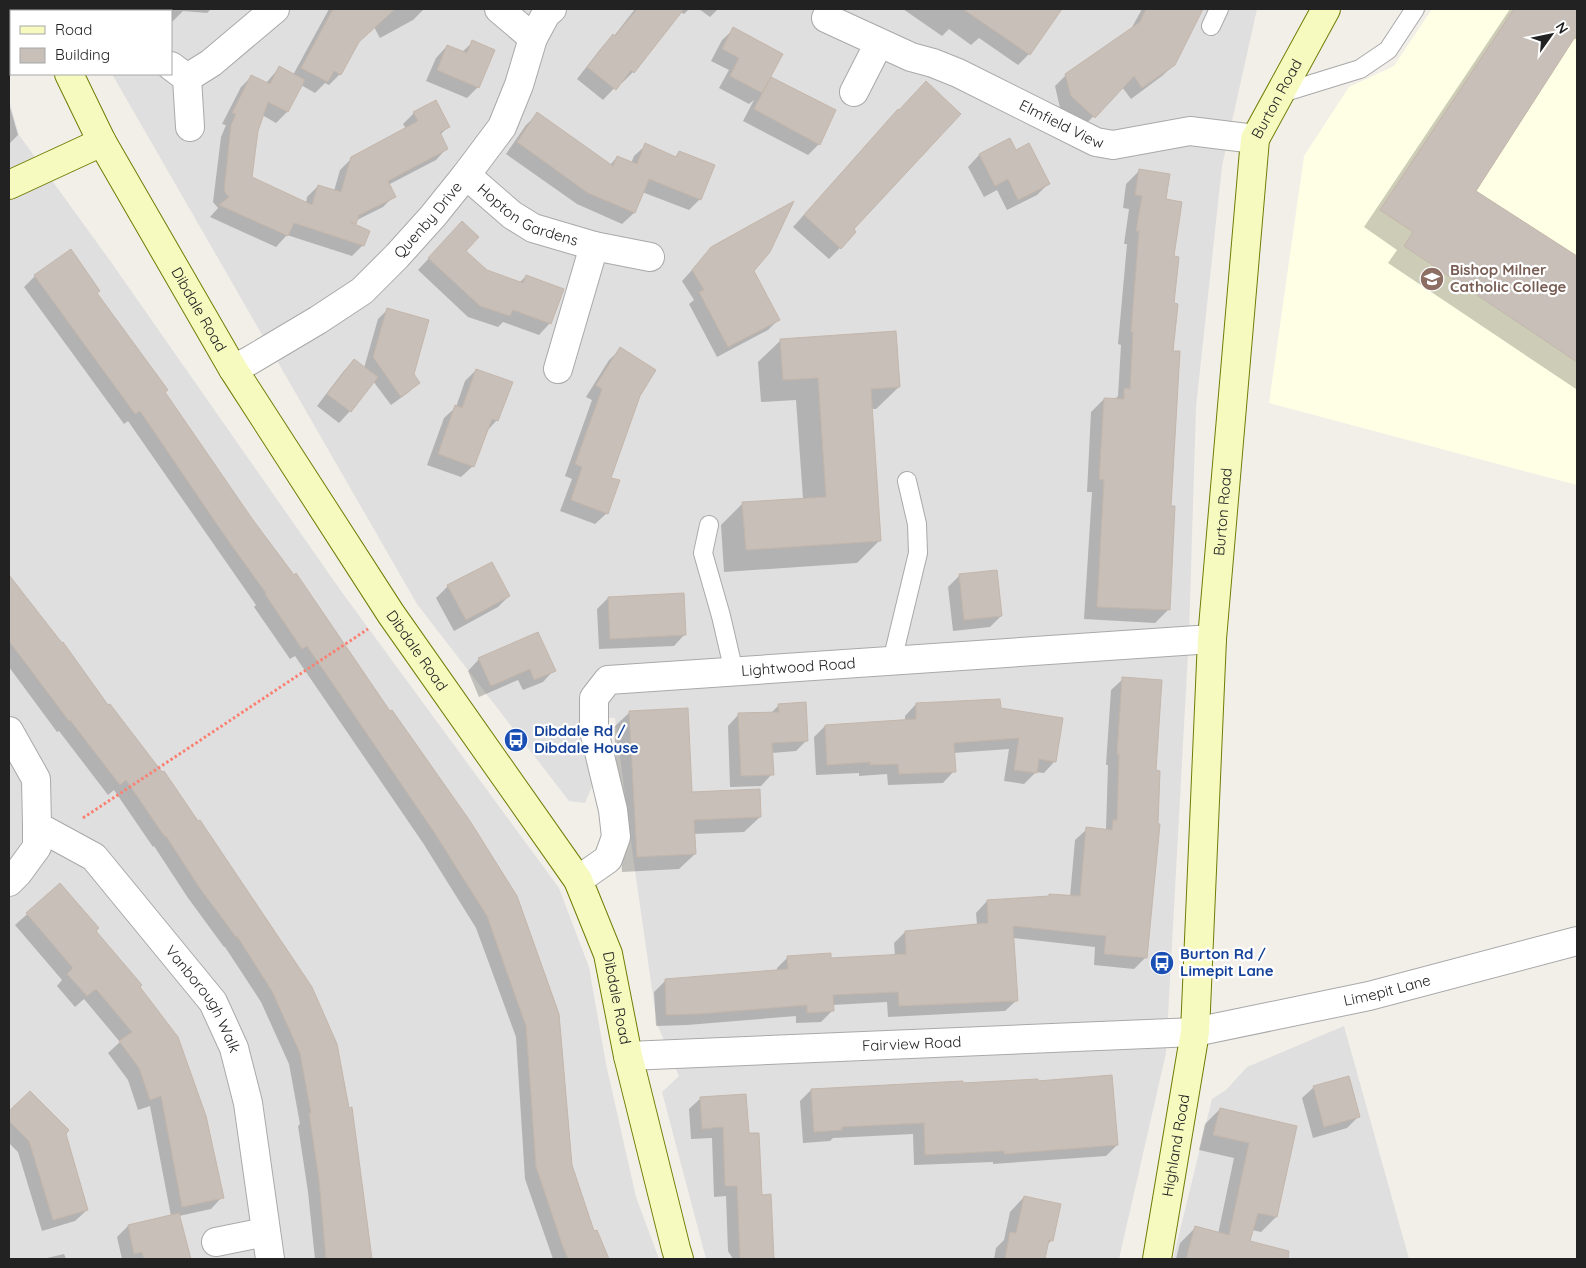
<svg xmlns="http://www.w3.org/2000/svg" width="1586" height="1268" font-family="Quicksand,sans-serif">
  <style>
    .residential { fill: #e0dfdf }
    .education { fill: #ffffe5 }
    .shadow { fill: #0003 }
    .building { fill: #c7bfb8; stroke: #c4b6ab }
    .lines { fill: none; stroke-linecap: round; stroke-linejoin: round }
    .lane-casing { stroke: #a9a9a9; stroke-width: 20 }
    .street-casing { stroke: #a9a9a9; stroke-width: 30 }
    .secondary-casing { stroke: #707d05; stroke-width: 30 }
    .path { stroke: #fa8072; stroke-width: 3; stroke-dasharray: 2.5 2.5; stroke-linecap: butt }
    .lane { stroke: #fff; stroke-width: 18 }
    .street { stroke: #fff; stroke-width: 28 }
    .secondary { stroke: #f7fabf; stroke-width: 28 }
    .labels { text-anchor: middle; stroke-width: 4.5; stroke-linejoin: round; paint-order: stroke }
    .street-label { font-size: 15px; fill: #222; stroke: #fff }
    .education-label { font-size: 15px; font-weight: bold; fill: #785e54; stroke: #fff; text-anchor: start }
    .transit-label { font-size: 15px; font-weight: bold; fill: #164399; stroke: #fff; text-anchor: start }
  </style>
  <rect width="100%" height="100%" fill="#f2efe9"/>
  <!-- residential -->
  <path class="residential" d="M75 9H1257L1222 166 1196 407 1189 635 1166 1053 1119 1259H706L662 1092 679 1076 657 1024 634 864 615 718 585 716 596 777 585 803 569 801 417 604 112 74H171V11H76Z
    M9 100 19 135 111 262 341 591 559 888 589 967 606 1064 636 1197 659 1259H9Z
    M1344 1026 1409 1259H1173L1212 1099 1226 1090 1247 1067Z"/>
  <!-- education -->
  <path class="education" d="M1432 9H1577V485L1269 403 1304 156 1349 87 1394 66Z"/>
  <!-- shadow -->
  <path class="shadow" d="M69 9H211L207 13 183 11 173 21H171V11H71Z
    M329 9H424L413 20 380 38 374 27 357 43 340 74 329 85 325 83 315 93 301 85 287 112 276 123 262 115 256 130 251 178 306 203 307 197 318 186 334 191 340 170 352 158 406 129 403 124 414 113 448 127 440 135 446 149 436 160 388 185 394 196 383 207 355 221 353 225 363 245 352 256 287 235 276 247 210 217 218 208 213 202 221 137 226 125 222 124 241 87 252 76 266 83 279 68 293 75Z
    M635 9H689L684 14 680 12 633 72 622 83 620 82 603 100 577 79 602 47 614 36Z
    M699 9H718L710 17Z
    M903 9H1060L1029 54 1018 65 979 38 971 45 949 29 942 36Z
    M1142 9H1202L1174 65 1162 76 1131 99 1122 87 1082 128 1060 108 1055 86 1066 75 1131 29Z
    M1510 9H1577V40L1573 38 1475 191 1577 257V387L1576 389 1388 263 1397 250 1364 227Z
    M734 29 767 83 771 79 819 144 808 155 743 121 754 100 749 104 719 88 729 70 711 61 722 40Z
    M473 42 478 87 467 98 426 81 436 58 447 46 462 52Z
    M9 104 18 135 9 144Z
    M538 114 610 165 617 157 631 163 634 156 646 145 674 158 679 153 700 199 689 210 642 192 634 213 622 224 577 204 506 154 526 125Z
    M887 122 840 248 829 259 793 227Z
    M1009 140 1015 151 1048 184 1037 195 1007 210 997 190 984 197 968 167 979 155Z
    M1139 171 1165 200 1173 257 1168 610 1155 623 1084 619 1092 492H1087L1091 412 1104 399H1115L1118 396 1121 345 1118 344 1127 244H1124L1129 209 1123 208 1126 184Z
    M451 234 465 251 486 271 519 283 526 276 550 323 539 335 503 322 498 327 468 317 418 270Z
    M712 248 753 271 778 320 768 330 717 357 689 304 694 300 682 281Z
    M35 276 96 293 252 520 469 822 570 1165 593 1232 596 1231 607 1259H553L525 1179 516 1037 476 928 423 843 295 656 290 659 254 607 256 605 128 421 124 424 24 287Z
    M388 309 413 374 418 382 409 392 391 405 373 381 350 411 339 423 317 406 343 372 354 360 364 368 378 319Z
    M781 340 899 387 876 409H871L879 541 857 563 724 572 721 525 743 503 803 499 796 400 761 402 758 362Z
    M621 349 639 395 609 478 607 513 595 524 560 511 572 479 565 476 592 400 586 397 609 360Z
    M476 370 497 420 486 432 473 466 461 477 427 465 444 418 456 407 465 381Z
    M960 575 1001 616 990 627 953 631 948 587Z
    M9 577 61 645 348 1109H350L370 1259H315L308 1192 298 1126 300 1124 289 1064 261 1002 225 947H224L188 898 154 846 153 847 114 790 108 795 59 731 57 732 9 667Z
    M448 586 509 596 498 607 454 631 436 598Z
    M608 598 685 634 674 646 599 649 597 609Z
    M479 659 554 670 543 682 523 690 518 680 479 697 468 671Z
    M1123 679 1155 772 1157 825H1158L1145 958 1134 969 1094 965 1095 947 1013 938 1017 1000 1005 1011 888 1017 887 1002 832 1005 833 1010 821 1022 796 1023V1016L687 1025 656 1026 654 992 666 980 777 971V968L788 957 830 960 895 956 894 943 905 932 977 925 976 913 987 901 1047 897 1050 895 1070 897 1075 840 1087 829 1105 830 1106 829 1108 765H1106L1111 690Z
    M916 704 1000 709 1055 761 1044 773 1036 772 1024 784 1004 781 1009 749 953 753 954 771 943 783 888 785 887 774 859 776V773L816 775 814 737 825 726 905 721V716Z
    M779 705 807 740 796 751 772 753V774L761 786 730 787 728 726 739 714 771 713Z
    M630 712 691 793 760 817 744 832 693 834 695 854 679 869 622 872 614 727Z
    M60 885 94 931 139 987 222 1197 211 1209 179 1216 189 1259H122L117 1237 128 1226 171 1216 150 1106 138 1110 128 1080 108 1053 120 1042 84 999 75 1007 57 986 62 980 15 925Z
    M962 1085 1117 1145 1106 1156 993 1164V1162L914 1165 913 1134 833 1138 830 1141 803 1143 800 1101 811 1090Z
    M1314 1087 1358 1117 1347 1128 1313 1138 1302 1098Z
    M30 1092 64 1133 87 1210 75 1221 42 1231 18 1152 9 1143V1113Z
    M701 1098 748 1135 761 1196H770L773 1259H733L728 1251 726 1196 714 1197 712 1138 691 1139 689 1109Z
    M1220 1109 1296 1127 1276 1217 1261 1232 1252 1230 1244 1259H1176L1180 1243 1195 1228 1218 1234 1234 1158 1199 1150 1205 1124Z
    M1024 1197 1052 1240 1046 1246 1043 1259H994L996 1248 1004 1240 1010 1212Z
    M64 1254 66 1259H43Z"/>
  <!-- building -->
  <path class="building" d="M333 9H395L359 42 341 75 334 71 328 82 301 68Z
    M637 9H684L634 73 631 70 616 90 587 67 613 34 615 36Z
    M963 9H1062L1030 55Z
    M1146 9H1203L1175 65 1142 88 1134 76 1095 118 1071 96 1065 74 1140 22Z
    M1514 9H1577V34L1476 191 1577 256V362L1404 246 1413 232 1380 210Z
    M733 27 783 54 762 93 730 76 739 58 722 49Z
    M472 40 495 50 479 88 437 70 447 45 467 53Z
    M279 66 305 80 288 112 268 102 258 131 252 177 312 205 318 185 341 192 351 157 418 121 413 112 436 100 450 127 440 132 448 149 388 181 396 197 359 215 356 224 350 222 370 231 364 246 294 223 288 236 219 205 229 197 224 191 231 125 236 114 232 113 251 75 270 84Z
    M771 77 836 110 820 145 754 109Z
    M926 81 961 114 854 229 856 232 841 249 804 215 898 109 899 110Z
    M537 112 613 166 617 156 637 164 645 143 676 157 679 151 715 165 701 200 649 179 635 213 588 193 517 142Z
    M1010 138 1016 150 1029 143 1050 184 1018 200 1008 179 995 186 979 154Z
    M1139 169 1170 174 1166 199 1182 202 1174 256 1179 257 1174 303 1178 304 1173 351H1180L1171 506H1175L1170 610 1097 607 1104 480 1099 479 1104 398 1124 399V388L1130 389 1133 332H1131L1139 231H1136L1142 196 1135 195Z
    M794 201 770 252 754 271 780 320 728 347 699 292 704 290 692 270 711 247Z
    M462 221 479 237 466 251 487 270 523 283 526 275 564 289 551 324 513 310 510 316 480 306 428 258Z
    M71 249 100 291 97 293 168 390 165 392 253 520 294 575 296 573 390 711 392 710 470 821 517 896 559 1014 572 1165 594 1231 597 1230 609 1259H568L562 1244 536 1167 526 1026 487 916 434 832 307 646 302 649 265 594 266 593 227 539 140 411 135 414 34 275Z
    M387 308 429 320 414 374 420 383 401 397 373 357Z
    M896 331 900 387 871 389 881 541 746 550 742 502 826 497 818 378 783 380 780 339Z
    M620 347 656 370 640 396 611 478 620 480 608 514 571 500 582 467 575 464 602 389 596 385Z
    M354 359 378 377 351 412 327 394Z
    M476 369 513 382 498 421 492 419 474 467 438 454 455 405 462 408Z
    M492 562 510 596 466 620 447 585Z
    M997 570 1002 616 964 620 959 574Z
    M9 575 62 643 63 642 108 705 110 704 162 772 164 771 198 821 200 820 312 987 337 1044 349 1108 352 1107 372 1259H326L319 1180 309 1113H311L300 1053 272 991 237 936 236 937 199 887 166 836 165 837 126 780 120 785 70 720 69 721 9 641Z
    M684 593 686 635 610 639 608 597Z
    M538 632 556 671 534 680 530 669 491 686 478 658Z
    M1122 677 1162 680 1156 770 1160 771 1158 824H1160L1147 958 1104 954 1106 936 1013 926 1018 1001 899 1006 898 992 833 995 834 1011 807 1013V1005L699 1014 666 1015 665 979 788 969 787 956 831 953V958L906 954 905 931 988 923 987 900 1049 896V894L1080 896 1086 827 1112 830 1113 820H1117L1119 754H1117Z
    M1000 699 1001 708 1063 718 1056 762 1039 759 1037 773 1014 770 1019 738 954 743 956 772 899 774 898 764 870 765V762L827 765 825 725 916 719V703Z
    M806 702 808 741 772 743 774 775 741 776 738 713 779 712 778 704Z
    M688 708 692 792 760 789 761 817 694 820 696 854 637 857 629 711Z
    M60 883 99 928 96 931 142 985 140 987 178 1037 206 1116 224 1198 182 1207 161 1096 150 1100 139 1068 119 1041 132 1032 96 989 87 996 67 974 73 968 26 913Z
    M1112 1075 1118 1145 1004 1154V1151L925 1155 924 1123 842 1127V1130L814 1132 811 1089 963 1081V1083L1038 1079V1081Z
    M1349 1076 1360 1117 1324 1127 1313 1086Z
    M30 1091 69 1130 66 1134 88 1210 53 1220 29 1141 9 1121V1111Z
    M746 1094 749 1133H759L762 1195 771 1194 774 1259H740L737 1186H725L723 1127 702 1129 700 1097Z
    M1220 1108 1297 1126 1277 1217 1258 1213 1250 1241 1289 1251 1288 1259H1186L1195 1226 1229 1235 1249 1143 1213 1135Z
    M1024 1196 1061 1204 1053 1241 1049 1240 1045 1259H1005L1010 1232 1016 1233Z
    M179 1213 191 1259H144L142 1252 134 1254 128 1225Z"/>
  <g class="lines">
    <!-- lane casing -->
    <g class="lane-casing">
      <path id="lane" d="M1211 26 1219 9
        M1279 94 1360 69 1388 50 1415 9
        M709 525 703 553 721 616 734 672
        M892 661 918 553 917 524 907 481"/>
    </g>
    <!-- street casing -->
    <g class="street-casing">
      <g id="street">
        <path d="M499 9 533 38"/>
        <path id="s1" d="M826 18 911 57 933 63 958 73 1096 142 1113 145 1190 131 1255 139"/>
        <path d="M171 66 187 78 190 127"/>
        <path d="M187 78 211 63 275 9"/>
        <path d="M854 92 879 43"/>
        <path id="s2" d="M466 175 512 215 533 228 594 246 650 257"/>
        <path id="s3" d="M233 369 249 361 318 320 362 291 397 256 433 216 466 175 502 127 519 85 533 38 546 14 552 9"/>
        <path d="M558 369 594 246"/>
        <path d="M9 731 36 779 37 826V847L18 873 9 882"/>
        <path id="s4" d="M37 826 94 857 213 1002 234 1048 248 1103 270 1259"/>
        <path id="s5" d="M578 880 608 859 616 837 613 810 594 731V698L608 680 1212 639"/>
        <path id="s6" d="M628 1056 1195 1032 1369 996 1577 941"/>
        <path d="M216 1242 265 1232"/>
      </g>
    </g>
    <!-- secondary casing -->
    <g class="secondary-casing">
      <g id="secondary">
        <path d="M37 9 39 11"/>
        <path id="s7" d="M69 74 102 142 233 369 391 614 578 880 608 954 628 1056 676 1249 679 1259"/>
        <path d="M9 185 102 142"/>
        <path id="s8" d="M1157 1259 1195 1032 1212 639 1255 139 1326 9"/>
      </g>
    </g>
    <!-- path -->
    <path class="path" d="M83 818 368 629"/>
    <!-- lane -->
    <use href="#lane" class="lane"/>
    <!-- street -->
    <use href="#street" class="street"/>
    <!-- secondary -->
    <use href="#secondary" class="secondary"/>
  </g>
  <!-- icons -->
  <defs>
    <g id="school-disc" transform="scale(1.25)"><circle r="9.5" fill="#8d6e63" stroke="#fff"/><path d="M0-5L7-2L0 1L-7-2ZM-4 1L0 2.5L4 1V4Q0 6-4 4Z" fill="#fff"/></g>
    <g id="bus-disc" transform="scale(1.25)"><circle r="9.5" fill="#1a4fb4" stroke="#fff"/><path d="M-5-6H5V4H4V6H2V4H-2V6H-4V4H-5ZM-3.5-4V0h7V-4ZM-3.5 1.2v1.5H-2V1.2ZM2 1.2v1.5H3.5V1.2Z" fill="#fff"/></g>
  </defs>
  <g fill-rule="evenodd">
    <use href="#school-disc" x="1432" y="279"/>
    <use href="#bus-disc" x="516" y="740"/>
    <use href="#bus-disc" x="1162" y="963"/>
  </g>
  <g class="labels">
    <!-- street labels -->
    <g class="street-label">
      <text dy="5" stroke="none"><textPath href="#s8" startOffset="1171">Burton Road</textPath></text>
      <text dy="5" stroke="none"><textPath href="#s1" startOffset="259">Elmfield View</textPath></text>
      <text dy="5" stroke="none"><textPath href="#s2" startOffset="75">Hopton Gardens</textPath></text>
      <text dy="5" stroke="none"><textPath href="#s3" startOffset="248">Quenby Drive</textPath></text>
      <text dy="5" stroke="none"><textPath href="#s7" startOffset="269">Dibdale Road</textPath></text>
      <text dy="5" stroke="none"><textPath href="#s8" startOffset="751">Burton Road</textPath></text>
      <text dy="5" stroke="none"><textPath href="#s7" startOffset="674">Dibdale Road</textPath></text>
      <text dy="5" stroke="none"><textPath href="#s5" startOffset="415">Lightwood Road</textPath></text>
      <text dy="5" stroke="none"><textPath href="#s6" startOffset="764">Limepit Lane</textPath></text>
      <text dy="5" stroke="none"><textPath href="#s7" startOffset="1079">Dibdale Road</textPath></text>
      <text dy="5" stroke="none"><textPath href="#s4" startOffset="245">Vanborough Walk</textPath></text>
      <text dy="5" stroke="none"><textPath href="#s6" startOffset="284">Fairview Road</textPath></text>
      <text dy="5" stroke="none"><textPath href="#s8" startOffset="115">Highland Road</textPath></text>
    </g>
    <!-- education labels -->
    <g class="education-label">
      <text x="1450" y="275">Bishop Milner<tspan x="1450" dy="17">Catholic College</tspan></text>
    </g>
    <!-- transit labels -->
    <g class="transit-label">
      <text x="534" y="736">Dibdale Rd /<tspan x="534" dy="17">Dibdale House</tspan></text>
      <text x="1180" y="959">Burton Rd /<tspan x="1180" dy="17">Limepit Lane</tspan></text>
    </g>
  </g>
  <!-- border -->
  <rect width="1586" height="1268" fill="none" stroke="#222222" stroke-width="20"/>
  <!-- legend -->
  <rect x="10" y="10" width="162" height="65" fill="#ffffff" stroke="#a7a7a7"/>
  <rect x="20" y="26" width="25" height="8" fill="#f7fabf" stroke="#a7a7a7"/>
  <text x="55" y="35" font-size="15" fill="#222222">Road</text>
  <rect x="20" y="48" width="25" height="15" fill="#c7bfb8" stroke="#a7a7a7"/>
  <text x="55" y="60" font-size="15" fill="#222222">Building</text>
  <!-- north arrow -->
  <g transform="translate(1551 35) rotate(57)" stroke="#ffffff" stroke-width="4" paint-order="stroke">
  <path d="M0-4L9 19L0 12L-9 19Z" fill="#222222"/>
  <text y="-8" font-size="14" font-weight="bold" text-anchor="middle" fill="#222222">N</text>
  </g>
</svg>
